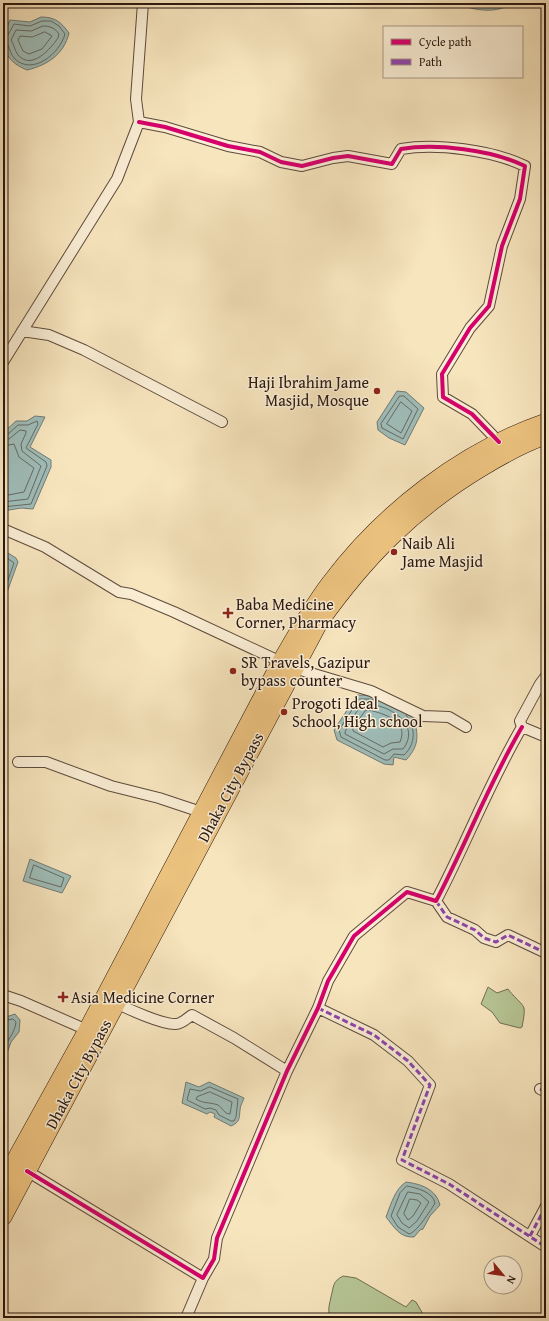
<svg xmlns="http://www.w3.org/2000/svg" width="549" height="1321" font-family="'Gentium Book Plus',serif">
  <style>
    .green { fill: #b7c696; stroke: #716f53 }
    .water { fill: #9fbdb9; stroke: #717b75 }
    .lines { fill: none; stroke-linecap: round; stroke-linejoin: round }
    .shore { stroke: #656a64; stroke-width: 1 }
    .minor-casing { stroke: #5e4b3c; stroke-width: 12 }
    .trunk-casing { stroke: #2b1810; stroke-width: 18 }
    .minor { stroke: #faeed5; stroke-width: 10 }
    .trunk { stroke: #ecc27f; stroke-width: 17 }
    .quiet { stroke: #8e44ad; stroke-width: 3; stroke-dasharray: 6 3; stroke-linecap: butt }
    .cycleway-casing { stroke: #faeed5; stroke-width: 6 }
    .cycleway { stroke: #d6006c; stroke-width: 4 }
    .poi-dot { fill: #8f2418; stroke: #faeed5; stroke-width: 1.5 }
    .labels { text-anchor: middle; stroke-width: 3; stroke-linejoin: round; paint-order: stroke }
    .poi-label { font-size: 16px; fill: #2b1810; stroke: #faeed5; text-anchor: start }
    .street-label { font-size: 16px; fill: #2b1810; stroke: #faeed5 }
  </style>
  <rect width="100%" height="100%" fill="#f7e5be"/>
  <filter id="stains"><feTurbulence type="fractalNoise" baseFrequency=".005" numOctaves="4"/><feColorMatrix values="0 0 0 0 .2 0 0 0 0 .09 0 0 0 0 .02 0 0 0 .5 -.17"/></filter>
  <radialGradient id="worn" r=".72"><stop offset=".6" stop-color="#630" stop-opacity="0"/><stop offset="1" stop-color="#630" stop-opacity=".3"/></radialGradient>
  <!-- green -->
  <path class="green" d="M488 987 497 993 508 989C511 994 524 1005 524 1008 525 1013 523 1021 522 1027L520 1028 500 1023 492 1012 481 1004Z
    M343 1276 356 1278 406 1307 412 1300 416 1302 423 1314 434 1316 438 1318H335L329 1313C328 1307 330 1303 331 1297 334 1286 332 1282 343 1276Z"/>
  <!-- water -->
  <path class="water" d="M458 3H511C500 14 471 11 458 3Z
    M41 17C55 17 61 22 69 33 64 54 48 65 27 70 2 60 0 43 10 20L30 22Z
    M397 391 406 392 424 408 405 445 389 438 378 430 377 422Z
    M35 416 45 417 30 447 51 460V467L33 509 21 508 3 511V433L16 421H27Z
    M3 550 16 558 18 562 3 603Z
    M357 695C373 695 393 701 407 710 411 713 414 719 415 723 419 739 417 748 406 760L394 757 393 765 384 764 337 740 334 730Z
    M30 859 71 876 62 893 23 881Z
    M15 1014 20 1020 19 1032 11 1042 3 1064V1018Z
    M186 1082 199 1087 209 1082 244 1098C243 1101 240 1106 240 1110 239 1119 240 1122 231 1126L214 1117 215 1114 210 1112 207 1114 182 1103Z
    M406 1182C421 1184 436 1189 440 1205L430 1216 423 1229 420 1230 414 1237C400 1238 394 1227 386 1217 391 1204 395 1189 406 1182Z"/>
  <g class="lines">
    <!-- shore -->
    <path class="shore" d="M43 26C50 26 55 28 59 34L58 38C51 48 32 71 18 55 15 51 14 45 11 40L16 30 31 31Z
      M45 32 52 36 42 49 29 54 23 51 18 40 20 36 32 37Z
      M3 37 8 35 14 24 30 26 42 21H51L59 26 65 34C60 53 33 76 15 59 11 55 10 50 8 45L3 43
      M400 396H404L418 409 403 439 382 428 381 424Z
      M401 402 412 411 401 433 387 424Z
      M3 435H7L18 425H28L37 421 38 424 26 448 46 462 47 466 31 504 3 507
      M3 440 9 439 20 430 26 431V433L21 444 22 451 41 466 28 499 3 502
      M3 446 14 444 19 457 34 468 24 492 3 496
      M3 555 14 563 3 594
      M378 701 370 699H359L339 730 341 737 385 760H389L394 754 404 755C416 744 416 727 406 715
      M362 704C385 702 423 723 403 749H393L384 754 345 734C344 729 358 710 362 704Z
      M369 710C385 714 409 721 400 742L391 743 383 747 353 731V728L365 711Z
      M34 865 64 878 61 887 30 878Z
      M3 1021 13 1019 16 1022C15 1033 7 1040 3 1051
      M210 1087 238 1099 236 1117 234 1121H231L219 1115 216 1110 210 1108 205 1109 187 1100 190 1089 200 1091Z
      M210 1092 232 1102 230 1114C224 1114 223 1108 218 1105 210 1102 204 1104 196 1099L197 1097Z
      M407 1186C417 1188 433 1192 435 1203 431 1210 416 1233 409 1234L398 1227 391 1216 400 1193Z
      M408 1192 420 1194 429 1202 417 1221 409 1228 402 1223 397 1215Z
      M410 1199 417 1200 421 1203 413 1216 408 1220 404 1214Z"/>
    <!-- minor casing -->
    <g class="minor-casing">
      <path id="minor" d="M139 122 165 127 228 146 260 152 281 162 302 166 333 158 348 156 392 164 401 149C436 143 492 150 525 166L520 199 502 246 489 306 470 328 442 374 443 397 472 414 499 442
        M22 331 49 335 84 350 222 422
        M3 362 117 179 139 122 136 99 143 3
        M3 529 45 547 119 592 131 594 174 612 294 668 371 691 423 716 449 717 466 727
        M546 676 540 684 520 721 522 727 546 737
        M18 762H46L111 786 159 798 201 812
        M436 901 447 917 475 930 484 938 496 942 508 935 546 953
        M3 995 21 1001 87 1030
        M116 1003C128 1009 163 1025 176 1024 182 1024 187 1018 192 1015L234 1038 287 1071
        M318 1008 374 1035 408 1061 430 1085 402 1160 449 1184 546 1247
        M540 1089 546 1092
        M27 1171 203 1278 214 1259 217 1238 287 1071 318 1008 328 981 354 936 407 892 436 901C466 844 489 783 522 727
        M530 1236 546 1206
        M186 1318 203 1278"/>
    </g>
    <!-- trunk casing -->
    <g class="trunk-casing">
      <path id="trunk" d="M3 1182 87 1030 280 663C296 635 311 608 330 583 383 512 462 451 546 422
        M3 1217 319 623C366 557 413 509 483 467 503 455 524 443 546 436"/>
    </g>
    <!-- minor -->
    <use href="#minor" class="minor"/>
    <!-- trunk -->
    <use href="#trunk" class="trunk"/>
    <!-- quiet -->
    <path class="quiet" d="M436 901 447 917 475 930 484 938 496 942 508 935 546 953
      M318 1008 374 1035 408 1061 430 1085 402 1160 449 1184 546 1247
      M540 1089 546 1092
      M530 1236 546 1206"/>
    <!-- cycleway casing -->
    <g class="cycleway-casing">
      <path id="cycleway" d="M139 122 165 127 228 146 260 152 281 162 302 166 333 158 348 156 392 164 401 149C436 143 492 150 525 166L520 199 502 246 489 306 470 328 442 374 443 397 472 414 499 442
        M27 1171 203 1278 214 1259 217 1238 287 1071 318 1008 328 981 354 936 407 892 436 901C466 844 489 783 522 727"/>
    </g>
    <!-- cycleway -->
    <use href="#cycleway" class="cycleway"/>
  </g>
  <!-- markers -->
  <g class="poi-dot">
    <circle cx="377" cy="391" r="4"/>
    <circle cx="394" cy="552" r="4"/>
    <path d="M226 607h4v4h4v4h-4v4h-4v-4h-4v-4h4z"/>
    <circle cx="233" cy="671" r="4"/>
    <circle cx="284" cy="712" r="4"/>
    <path d="M61 991h4v4h4v4h-4v4h-4v-4h-4v-4h4z"/>
  </g>
  <g class="labels">
    <!-- poi labels -->
    <g class="poi-label">
      <text x="369" y="388" text-anchor="end">Haji Ibrahim Jame<tspan x="369" dy="18">Masjid, Mosque</tspan></text>
      <text x="402" y="549">Naib Ali<tspan x="402" dy="18">Jame Masjid</tspan></text>
      <text x="236" y="610">Baba Medicine<tspan x="236" dy="18">Corner, Pharmacy</tspan></text>
      <text x="241" y="668">SR Travels, Gazipur<tspan x="241" dy="18">bypass counter</tspan></text>
      <text x="292" y="709">Progoti Ideal<tspan x="292" dy="18">School, High school</tspan></text>
      <text x="71" y="1003">Asia Medicine Corner</text>
    </g>
    <!-- street labels -->
    <g class="street-label">
      <text transform="translate(230 787) rotate(-62)" y="6">Dhaka City Bypass</text>
      <text transform="translate(78 1074) rotate(-62)" y="6">Dhaka City Bypass</text>
    </g>
  </g>
  <!-- margin -->
  <rect width="549" height="1321" fill="none" stroke="#f7e5be" stroke-width="16"/>
  <rect x="4" y="4" width="541" height="1313" fill="none" stroke="#2b1810" stroke-width="2"/>
  <rect x="8" y="8" width="533" height="1305" fill="none" stroke="#2b1810"/>
  <!-- legend -->
  <rect x="383" y="26" width="140" height="52" fill="#faeed5" stroke="#a79886"/>
  <rect x="391" y="39" width="20" height="6" fill="#d6006c" stroke="#a79886"/>
  <text x="419" y="46" font-size="12" fill="#2b1810">Cycle path</text>
  <rect x="391" y="59" width="20" height="6" fill="#8e44ad" stroke="#a79886"/>
  <text x="419" y="66" font-size="12" fill="#2b1810">Path</text>
  <!-- north arrow -->
  <g transform="translate(503 1275) rotate(119)"><circle r="19" fill="#faeed5" stroke="#a79886"/>
  <path d="M0-3L7 15L0 10L-7 15Z" fill="#8f2418"/>
  <text y="-6" font-size="11" font-weight="bold" text-anchor="middle" fill="#2b1810">N</text>
  </g>
  <rect width="100%" height="100%" filter="url(#stains)"/>
  <rect width="100%" height="100%" fill="url(#worn)"/>
</svg>
